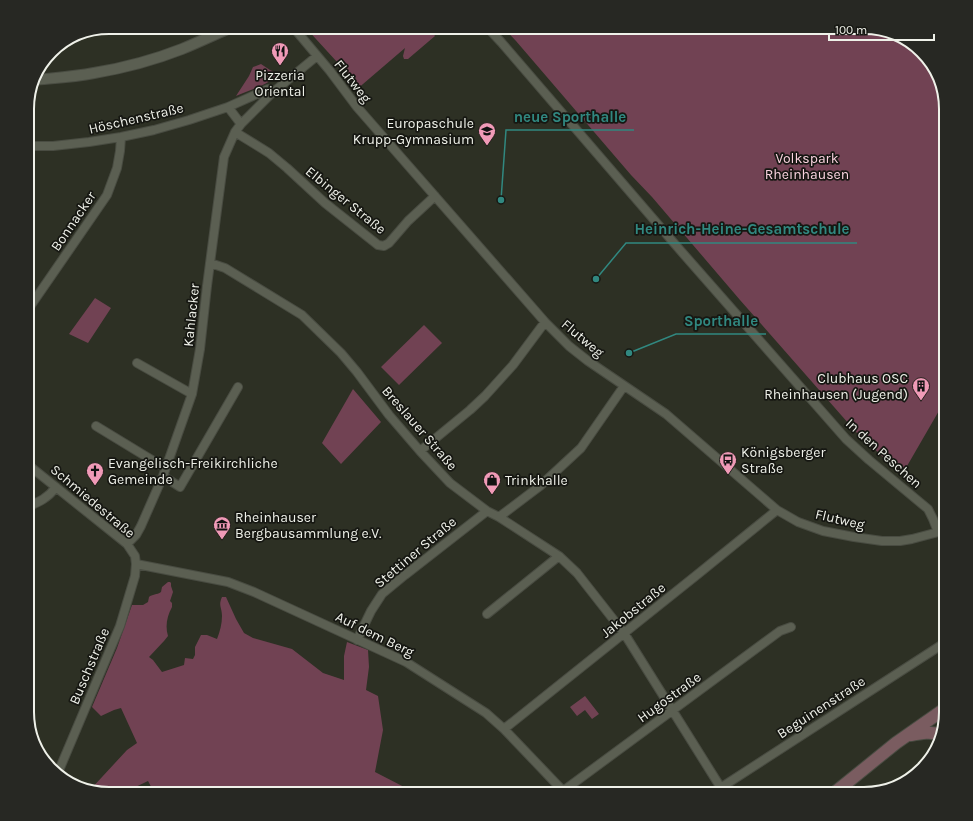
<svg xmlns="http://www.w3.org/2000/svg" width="973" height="821" font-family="Karla,sans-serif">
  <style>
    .green { fill: #714253 }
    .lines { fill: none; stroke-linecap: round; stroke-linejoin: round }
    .minor-casing { stroke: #494c42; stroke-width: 10 }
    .tertiary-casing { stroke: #494c42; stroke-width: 12 }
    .secondary-casing { stroke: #494c42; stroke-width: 14 }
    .minor { stroke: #5b5f52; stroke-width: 8 }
    .tertiary { stroke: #5b5f52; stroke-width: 10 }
    .secondary { stroke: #7a5c60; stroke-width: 12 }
    .labels { text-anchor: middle; stroke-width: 3.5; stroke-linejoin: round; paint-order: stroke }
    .poi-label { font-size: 14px; fill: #eff1e9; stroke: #161712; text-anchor: start }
    .street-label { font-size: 14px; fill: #eff1e9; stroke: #161712 }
    .park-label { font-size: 14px; fill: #fad3df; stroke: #161712 }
    .rim { fill: none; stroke: #eff1e9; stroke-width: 2 }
    .leader { fill: none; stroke: #318880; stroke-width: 1.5 }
    .callout-dot { fill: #318880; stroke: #161712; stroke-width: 1.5 }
    .callout-label { font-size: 15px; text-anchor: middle; font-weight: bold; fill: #318880; stroke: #161712; stroke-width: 3.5; stroke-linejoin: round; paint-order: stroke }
  </style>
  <rect width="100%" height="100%" fill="#2d3024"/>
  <!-- green -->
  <path class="green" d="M305 27H430L429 28 435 36 408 59H404L403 56 405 48 356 90 348 74Z
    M503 27H864L895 33 918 48 940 78 946 109V411L940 409 903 473 883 457 856 432 740 300 652 197 631 175 516 41Z
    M261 64 270 70 279 74C268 85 250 90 236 96L249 76 253 67Z
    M95 298 111 308 88 343 69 334Z
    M424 325 442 343 399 385 381 367Z
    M353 389 381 422 341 464 322 443Z
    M168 582H170L171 583V586L173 592 170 601 172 603V607C167 616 165 626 168 636L164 641 149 657 153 660 162 672 184 665 185 658 193 659 195 655V647L201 635H207L217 639C220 631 222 624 222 616 222 607 218 606 222 597H226L236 619 244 633 253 638 292 649 323 673 344 680V656L347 642 368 650 369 667 366 690 378 696 383 730 375 772 408 789 399 794H155L148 781 121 794H109L90 790 127 750 137 743 121 708 114 710 101 716 92 707 117 648 132 605H143L148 602 149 597C152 594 157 595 161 592L162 587Z
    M585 696 599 714 592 719 585 710 577 716 570 707Z"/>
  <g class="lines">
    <!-- minor casing -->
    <g class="minor-casing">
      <path id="minor" d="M293 27 330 71 357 107 545 322 569 346 588 361 666 414 777 510 798 522 823 531 854 537 882 541H900L912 539 946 530
        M487 27 501 42 680 250 846 439 869 460 928 509 933 519 938 532
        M228 107 241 124
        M235 132 269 153 287 168 325 203 378 245 384 246 389 243 408 221 435 196
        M27 146H53L89 142 121 137 154 130 189 120 228 107 268 89 272 93
        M210 263 225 268 302 315 341 353 357 372 389 415 420 451 450 483 487 511 499 517 559 556 577 573 624 633 721 788
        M27 311 107 195 117 168 120 151 121 137
        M137 363 192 394
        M96 426 165 468
        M420 451 470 410 485 396 513 365 545 322
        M27 464 127 544 135 556 136 564 135 576 120 626 57 775
        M163 476 180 487 238 387
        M27 507C39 502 48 498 56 487
        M499 517 540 486 581 448 624 386
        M127 544 136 535 141 526 163 476 192 394 200 349 207 286 224 157 235 132 241 124 272 93 317 56
        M136 564 228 582 254 592 406 662 486 713 504 729 566 794
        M487 614 559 556
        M357 640 371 611 382 594 405 575 487 511
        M938 714 944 724
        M504 729 698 574 777 510
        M563 791 780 631 791 627
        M711 794 946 642"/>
    </g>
    <!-- tertiary casing -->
    <g class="tertiary-casing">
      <path id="tertiary" d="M34 80C54 78 74 77 94 73 124 68 154 60 182 49 199 42 216 34 232 27"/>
    </g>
    <!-- secondary casing -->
    <g class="secondary-casing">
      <path id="secondary" d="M911 735C921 733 931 731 942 735
        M833 794 896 743 946 708"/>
    </g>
    <!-- minor -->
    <use href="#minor" class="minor"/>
    <!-- tertiary -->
    <use href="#tertiary" class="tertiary"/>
    <!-- secondary -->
    <use href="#secondary" class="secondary"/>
  </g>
  <!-- icons -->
  <defs>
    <g id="restaurant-pin" transform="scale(0.9)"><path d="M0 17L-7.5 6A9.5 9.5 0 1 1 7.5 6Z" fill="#f09ab7" stroke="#161712"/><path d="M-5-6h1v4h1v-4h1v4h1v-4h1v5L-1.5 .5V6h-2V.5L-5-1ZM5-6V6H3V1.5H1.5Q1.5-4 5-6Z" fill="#111"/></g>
    <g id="school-pin" transform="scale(0.9)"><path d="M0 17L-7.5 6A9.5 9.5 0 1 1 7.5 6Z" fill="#f09ab7" stroke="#161712"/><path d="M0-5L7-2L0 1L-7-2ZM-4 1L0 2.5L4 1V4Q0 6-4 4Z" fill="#111"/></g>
    <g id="building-pin" transform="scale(0.9)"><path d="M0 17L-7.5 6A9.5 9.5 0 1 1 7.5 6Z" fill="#f09ab7" stroke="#161712"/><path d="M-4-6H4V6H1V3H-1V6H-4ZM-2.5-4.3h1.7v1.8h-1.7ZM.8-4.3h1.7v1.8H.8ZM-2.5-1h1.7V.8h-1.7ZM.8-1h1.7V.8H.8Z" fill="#111"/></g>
    <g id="bus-pin" transform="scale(0.9)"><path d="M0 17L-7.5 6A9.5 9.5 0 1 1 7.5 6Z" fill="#f09ab7" stroke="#161712"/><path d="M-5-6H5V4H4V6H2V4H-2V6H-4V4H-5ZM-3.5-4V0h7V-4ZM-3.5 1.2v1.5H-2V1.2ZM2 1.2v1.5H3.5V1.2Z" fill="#111"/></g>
    <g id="church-pin" transform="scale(0.9)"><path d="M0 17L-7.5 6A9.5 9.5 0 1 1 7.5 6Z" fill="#f09ab7" stroke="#161712"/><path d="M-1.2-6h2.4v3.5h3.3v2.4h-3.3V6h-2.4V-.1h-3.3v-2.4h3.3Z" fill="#111"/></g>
    <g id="shop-pin" transform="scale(0.9)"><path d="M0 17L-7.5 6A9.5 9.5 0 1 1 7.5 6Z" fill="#f09ab7" stroke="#161712"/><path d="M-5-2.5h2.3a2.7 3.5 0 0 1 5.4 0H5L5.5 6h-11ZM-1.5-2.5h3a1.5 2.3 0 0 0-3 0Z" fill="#111"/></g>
    <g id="museum-pin" transform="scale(0.9)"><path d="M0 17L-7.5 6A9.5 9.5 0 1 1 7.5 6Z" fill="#f09ab7" stroke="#161712"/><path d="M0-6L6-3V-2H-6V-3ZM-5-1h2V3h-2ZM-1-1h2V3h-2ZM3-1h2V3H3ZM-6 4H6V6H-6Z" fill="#111"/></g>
  </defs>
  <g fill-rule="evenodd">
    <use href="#restaurant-pin" x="280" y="51"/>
    <use href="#school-pin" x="487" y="131"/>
    <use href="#building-pin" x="921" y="386"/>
    <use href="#bus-pin" x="728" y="460"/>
    <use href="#church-pin" x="95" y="471"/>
    <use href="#shop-pin" x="492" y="480"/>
    <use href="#museum-pin" x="222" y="525"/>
  </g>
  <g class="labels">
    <!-- poi labels -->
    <g class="poi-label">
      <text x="280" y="80" text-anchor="middle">Pizzeria<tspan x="280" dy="16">Oriental</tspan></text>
      <text x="474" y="128" text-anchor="end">Europaschule<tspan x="474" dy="16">Krupp-Gymnasium</tspan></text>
      <text x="908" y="383" text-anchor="end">Clubhaus OSC<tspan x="908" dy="16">Rheinhausen (Jugend)</tspan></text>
      <text x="741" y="457">Königsberger<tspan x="741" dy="16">Straße</tspan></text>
      <text x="108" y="468">Evangelisch-Freikirchliche<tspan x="108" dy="16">Gemeinde</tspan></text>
      <text x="505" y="485">Trinkhalle</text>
      <text x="235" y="522">Rheinhauser<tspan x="235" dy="16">Bergbausammlung e.V.</tspan></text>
    </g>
    <!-- street labels -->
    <g class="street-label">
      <text transform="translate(353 81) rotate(52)" y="5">Flutweg</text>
      <text transform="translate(136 118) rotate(-13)" y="5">Höschenstraße</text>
      <text transform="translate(346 200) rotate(39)" y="5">Elbinger Straße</text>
      <text transform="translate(73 221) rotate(-56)" y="5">Bonnacker</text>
      <text transform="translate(191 315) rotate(-84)" y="5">Kahlacker</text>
      <text transform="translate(583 338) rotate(40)" y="5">Flutweg</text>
      <text transform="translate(420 428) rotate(49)" y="5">Breslauer Straße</text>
      <text transform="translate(884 453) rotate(42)" y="5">In den Peschen</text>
      <text transform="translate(93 501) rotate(40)" y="5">Schmiedestraße</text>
      <text transform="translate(840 519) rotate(13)" y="5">Flutweg</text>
      <text transform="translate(415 552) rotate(-40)" y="5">Stettiner Straße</text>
      <text transform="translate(633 610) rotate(-39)" y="5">Jakobstraße</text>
      <text transform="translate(375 634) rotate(26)" y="5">Auf dem Berg</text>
      <text transform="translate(89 666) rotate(-67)" y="5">Buschstraße</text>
      <text transform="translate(669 697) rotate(-36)" y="5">Hugostraße</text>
      <text transform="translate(821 707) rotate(-33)" y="5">Beguinenstraße</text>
    </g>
    <!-- park labels -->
    <g class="park-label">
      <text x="807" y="163">Volkspark<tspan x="807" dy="16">Rheinhausen</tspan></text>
    </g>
  </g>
  <!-- crop -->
  <path d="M0 0H973V821H0ZM109 34H864A75 75 0 0 1 939 109V712A75 75 0 0 1 864 787H109A75 75 0 0 1 34 712V109A75 75 0 0 1 109 34Z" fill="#272823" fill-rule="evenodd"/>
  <path class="rim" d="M109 34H864A75 75 0 0 1 939 109V712A75 75 0 0 1 864 787H109A75 75 0 0 1 34 712V109A75 75 0 0 1 109 34Z"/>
  <!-- callouts -->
  <path class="leader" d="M501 200L506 130H634M596 279L626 243H857M629 353L676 334H766"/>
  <g class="callout-dot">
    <circle cx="501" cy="200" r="4"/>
    <circle cx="596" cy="279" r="4"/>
    <circle cx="629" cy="353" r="4"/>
  </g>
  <g class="callout-label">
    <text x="570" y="122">neue Sporthalle</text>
    <text x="742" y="234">Heinrich-Heine-Gesamtschule</text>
    <text x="721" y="326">Sporthalle</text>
  </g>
  <!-- scale -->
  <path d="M829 34v6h105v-6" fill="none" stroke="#eff1e9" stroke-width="2"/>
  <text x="835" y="34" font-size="12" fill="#eff1e9" stroke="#161712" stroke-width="3" paint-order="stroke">100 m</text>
</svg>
